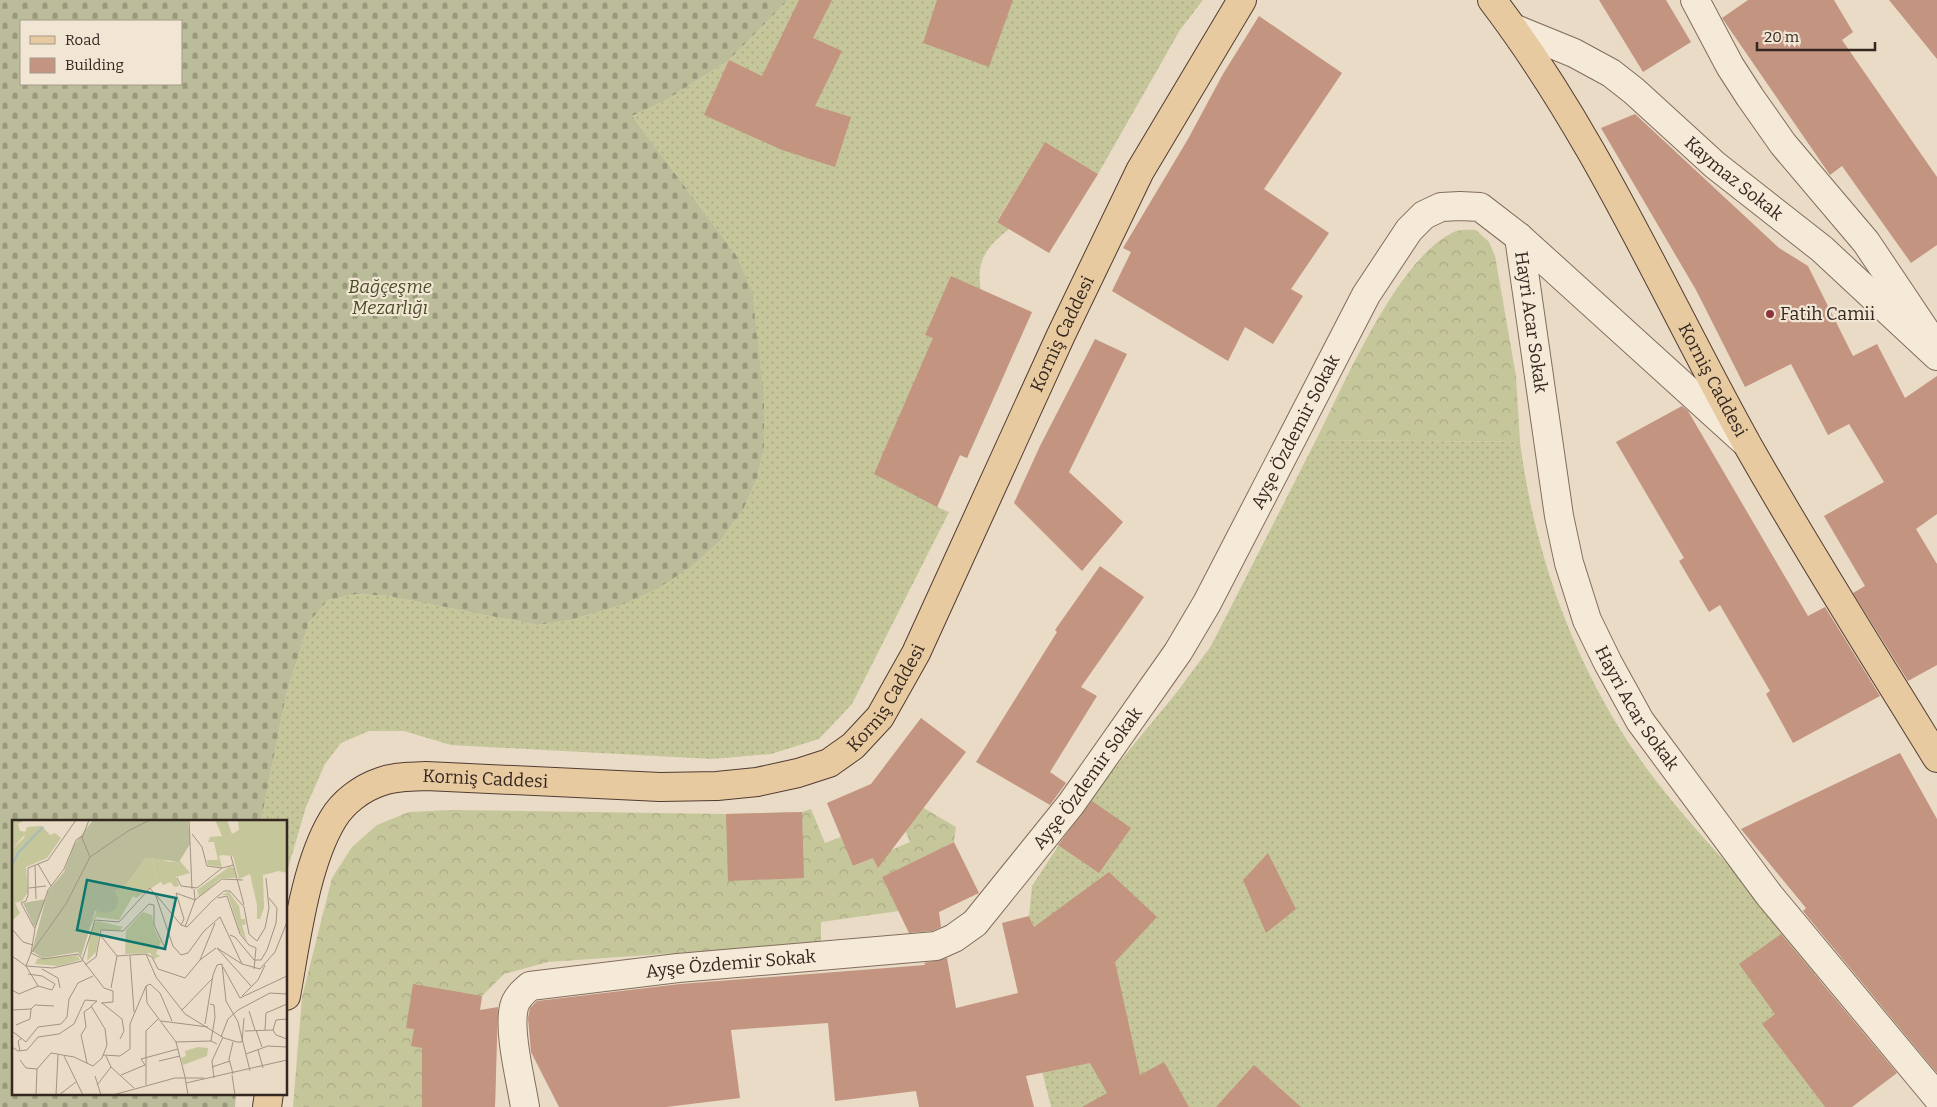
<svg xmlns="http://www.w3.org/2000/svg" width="1937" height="1107" font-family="Bitter,serif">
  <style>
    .grass { fill: url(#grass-dots) }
    .forest { fill: url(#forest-crowns) }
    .cemetery { fill: url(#cemetery-stones); fill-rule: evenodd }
    .building { fill: #c39480 }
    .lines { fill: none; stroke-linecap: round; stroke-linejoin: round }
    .minor-casing { stroke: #826d5d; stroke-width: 30 }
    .major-casing { stroke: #513c31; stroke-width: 30 }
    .minor { stroke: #f5e9d8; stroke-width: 28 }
    .major { stroke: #e8caa1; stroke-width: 28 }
    .poi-dot { fill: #8b343e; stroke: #f1e6d4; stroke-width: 2 }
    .labels { text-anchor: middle; stroke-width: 4.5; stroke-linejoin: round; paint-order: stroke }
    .street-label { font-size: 18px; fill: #342720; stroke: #f1e6d4 }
    .park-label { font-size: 18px; font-style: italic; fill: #494e28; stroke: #f1e6d4 }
    .poi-label { font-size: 18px; fill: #342720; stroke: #f1e6d4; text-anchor: start }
    .inset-river { fill: none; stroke: #a7bdb4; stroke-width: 2.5 }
    .inset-road { fill: none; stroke: #a19384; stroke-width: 1 }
    .view { fill: #0f766e; fill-opacity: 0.15; stroke: #0f766e; stroke-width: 2.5 }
    .inset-edge { fill: none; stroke: #342720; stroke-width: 2.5 }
  </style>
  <defs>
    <pattern id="grass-dots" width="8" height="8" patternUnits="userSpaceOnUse" patternTransform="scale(1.25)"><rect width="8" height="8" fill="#c6c69b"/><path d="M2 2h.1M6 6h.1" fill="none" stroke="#abaa85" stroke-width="1.8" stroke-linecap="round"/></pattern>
    <pattern id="forest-crowns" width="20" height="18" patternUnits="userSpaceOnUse" patternTransform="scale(1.25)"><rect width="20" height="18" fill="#c6c69b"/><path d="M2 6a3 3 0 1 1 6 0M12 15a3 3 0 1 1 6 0" fill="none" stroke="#abaa85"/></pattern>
    <pattern id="cemetery-stones" width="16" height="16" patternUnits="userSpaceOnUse" patternTransform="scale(1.25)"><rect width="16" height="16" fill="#bbbc99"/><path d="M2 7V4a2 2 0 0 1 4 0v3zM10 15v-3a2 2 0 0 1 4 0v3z" fill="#99997c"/></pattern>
  </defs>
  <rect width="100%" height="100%" fill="#e9dbc6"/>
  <!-- grass -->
  <path class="grass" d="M788 0H1203L1180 30 1098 174 1045 142 997 221 1009 229C998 238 987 247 982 261 972 289 997 342 1006 370L967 458 960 455 937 507 949 512 852 704 819 739 771 754 712 759 451 745 404 731H369L341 743 325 764 306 807 286 875V821H261L286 695 309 622 328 600 356 594 388 596 537 625 570 620 619 606 691 567 720 541 743 510 758 476 764 446V399L736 255 632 116 666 100 729 60Z
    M1316 440 1520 442C1535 559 1578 677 1650 773 1691 828 1742 877 1785 931 1797 947 1808 964 1820 981L1762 1024 1825 1107H1051L1026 1007 1042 945 1029 916 1032 886 1089 799 1177 692 1211 646Z"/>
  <!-- forest -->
  <path class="forest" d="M1476 230 1489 242 1495 256 1516 376 1520 442 1316 440C1344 385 1397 258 1454 232 1460 229 1470 230 1476 230Z
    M884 779 917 804 956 827 954 842 882 877 899 911 821 922V943L548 962 504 974 482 996 479 1014 496 1061 495 1107H293L302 997 332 878 352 847 377 825 409 812 451 810 726 814 802 812 811 809 825 843 841 837 854 866 910 842Z"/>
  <!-- cemetery -->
  <path class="cemetery" d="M0 0H788L729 60 666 100 632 116 736 255 752 292 764 399V446L758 476 743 510 720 541 691 567 658 588 619 606 570 620 537 625 388 596 356 594 328 600 309 622 286 695 261 821H14V1093H236L235 1107H0ZM21 21H181V84H21Z"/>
  <!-- building -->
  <path class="building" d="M799 0H832L813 38 842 51 815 106 851 117 835 167 782 150 704 115 729 60 762 76Z
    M937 0H1013L989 67 923 43Z
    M1599 0H1666L1691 42 1643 72Z
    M1748 0H1834L1853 32 1842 40 1937 177V245L1911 263 1842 166 1830 175 1722 18Z
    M1889 0H1937V59Z
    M1259 16 1342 73 1264 189 1329 233 1291 289 1303 296 1273 344 1245 327 1228 361 1112 291 1131 252 1123 248 1188 139 1223 74Z
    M1635 114 1779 248 1808 266 1853 356 1877 344 1905 398 1937 376V514L1916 529 1937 564V665L1908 681 1853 593 1865 586 1824 516 1884 482 1849 424 1828 435 1791 364 1745 387 1696 290 1601 128Z
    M1045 142 1098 174 1049 253 997 222Z
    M951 276 1032 312 967 458 960 455 937 507 874 474 933 338 925 335Z
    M1095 339 1127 354 1069 472 1123 522 1082 571 1014 503 1040 446Z
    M1682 406 1688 411 1808 616 1825 607 1880 696 1793 743 1766 694 1770 691 1720 605 1709 612 1679 561 1684 558 1616 442Z
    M1100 566 1144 597 1081 687 1097 696 1050 772 1066 783 1050 805 976 762 1057 632 1055 630Z
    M921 718 966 752 878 868 873 858 853 866 827 803 871 784Z
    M1900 753 1937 819V1073L1807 916 1803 911 1806 908 1741 829Z
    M1092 801 1131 828 1099 873 1058 845Z
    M802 812 804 878 728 881 726 814Z
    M954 842 979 893 939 912 941 927 932 931 909 933 882 877Z
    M1268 853 1296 909 1266 933 1243 880Z
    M1109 872 1157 917 1115 962 1140 1075 1164 1062 1189 1107H1082L1107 1093 1090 1063 1026 1076 1034 1107H919L916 1091 835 1101 828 1023 731 1030 740 1098 666 1107H559L531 1052 528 1018 530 1008 537 1001 680 984 925 965 924 963 947 958 956 1008 1018 993 1002 923 1029 916 1034 927Z
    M1781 934 1897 1073 1852 1107H1825L1762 1024 1775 1014 1739 964Z
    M413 984 482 996 480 1010 498 1007 495 1107H422V1048L411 1046 414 1029 406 1028Z
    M1254 1065 1301 1107H1216Z"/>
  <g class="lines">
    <!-- minor casing -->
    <g class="minor-casing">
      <g id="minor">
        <path d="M1695 0 1730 66 1750 97 1783 144 1866 242 1925 330"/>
        <path id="s1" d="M1513 28 1574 53 1611 73 1634 91 1715 165 1822 249 1937 356"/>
        <path id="s2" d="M1519 237 1559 516 1569 563 1587 620 1608 663 1640 721 1769 895 1937 1097"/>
        <path id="s3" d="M525 1107C521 1081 508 1031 514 1007 516 998 523 992 530 986L678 968 936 946 954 938 975 923 1071 804 1178 652 1207 603 1366 295 1409 230 1424 215 1441 207 1460 206 1480 207 1519 237 1745 442"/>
      </g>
    </g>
    <!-- major casing -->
    <g class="major-casing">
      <g id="major">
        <path id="s4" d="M1492 0C1596 136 1664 295 1747 444 1807 550 1873 654 1937 758"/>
        <path id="s5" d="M286 996C296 942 305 865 333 819 343 802 362 788 380 782 395 776 410 777 426 776L660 787 717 786 757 782 798 773 829 763 853 746 880 717 916 653 1061 335 1140 171 1242 0"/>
        <path d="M267 1107 269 1093"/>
      </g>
    </g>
    <!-- minor -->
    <use href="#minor" class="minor"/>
    <!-- major -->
    <use href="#major" class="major"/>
  </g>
  <!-- markers -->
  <circle class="poi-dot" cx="1770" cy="314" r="5"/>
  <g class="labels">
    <!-- street labels -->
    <g class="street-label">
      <text dy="6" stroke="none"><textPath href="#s1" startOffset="270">Kaymaz Sokak</textPath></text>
      <text dy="6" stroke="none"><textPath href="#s2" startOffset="86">Hayri Acar Sokak</textPath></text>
      <text dy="6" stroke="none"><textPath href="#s5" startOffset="1191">Korniş Caddesi</textPath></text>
      <text dy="6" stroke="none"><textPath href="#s4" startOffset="440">Korniş Caddesi</textPath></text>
      <text dy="6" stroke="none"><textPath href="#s3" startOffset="1170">Ayşe Özdemir Sokak</textPath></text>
      <text dy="6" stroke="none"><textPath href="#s5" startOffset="786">Korniş Caddesi</textPath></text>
      <text dy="6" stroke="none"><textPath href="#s2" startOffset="491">Hayri Acar Sokak</textPath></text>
      <text dy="6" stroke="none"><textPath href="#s3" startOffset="765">Ayşe Özdemir Sokak</textPath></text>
      <text dy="6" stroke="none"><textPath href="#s5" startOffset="351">Korniş Caddesi</textPath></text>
      <text dy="6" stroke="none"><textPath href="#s3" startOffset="330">Ayşe Özdemir Sokak</textPath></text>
    </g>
    <!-- park labels -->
    <g class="park-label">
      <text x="390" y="293">Bağçeşme<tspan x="390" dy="21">Mezarlığı</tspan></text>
    </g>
    <!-- poi labels -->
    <g class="poi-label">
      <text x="1780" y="320">Fatih Camii</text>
    </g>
  </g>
  <!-- overview -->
  <g transform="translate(12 820)">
    <rect width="275" height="275" fill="#e9dbc6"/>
    <path d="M3 0H13L6 4 8 11 15 12 0 29V2ZM210 16V35L207 36 210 47 196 45 195 40H206L202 22H196L198 17ZM140 36 144 55 150 61 124 78 121 76 107 100 84 97 76 110 85 90 95 93 104 90 107 80 103 71 113 66 134 37ZM217 47 222 48 224 58H209L187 77 185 70ZM131 92 140 95 142 108 149 122 144 134 148 136 142 139 138 133 113 134 114 110Z" fill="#c6c69b"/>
    <path d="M203 0H215L220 14 227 10 226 0H275V53L267 51 251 55 252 88 248 99H245V85L238 54 227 59 221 36 210 35V16ZM30 6 38 15 43 13 49 18 35 38 14 47 16 72 10 81 3 83 8 93 0 101V29L12 18 15 7ZM140 36 158 42 168 41 178 53 164 57 167 66 162 67 159 62 151 65 144 55ZM217 72 227 86 229 99H233L234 104 230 105 235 122 228 112 216 75H209ZM86 101 111 107 108 110H88L84 132 75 141 77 119 82 103ZM65 135 68 140 46 146 23 144 25 139ZM186 227 196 228 195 236 171 245 169 238 174 236 173 231Z" fill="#c6c69b"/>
    <path d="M81 0H176L178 24 167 42 134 37 113 66 103 71 107 80 104 90 95 93 83 91 69 137 66 132 31 138 20 131 36 71 52 52 62 25ZM34 79 24 105 22 106 11 83Z" fill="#bbbc99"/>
    <path class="inset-river" d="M0 45 6 33 31 7"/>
    <path class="inset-road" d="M64 0 36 40 16 48V75L14 81 9 83 23 109 19 133 31 139 66 134 92 168 101 171V182L89 183M77 0 70 18 78 37M177 0 180 69M180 14 190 27 195 46 210 48M219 36 232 85M26 44 39 66M23 45 24 79M165 58 169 66 185 68 210 48 222 45M17 68 34 66M164 73 172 99 169 105M164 73 183 80M145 76 169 105 175 107 200 81 212 71H218L232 87 237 114 245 121 253 108 257 88 254 58M206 78 215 76 228 114 237 125 244 128 242 149M183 80 210 59 231 60M142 85V105L154 130M173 107 183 80 182 69M23 108 36 70 52 49 64 20 70 16M0 109 11 122 21 125M218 115 223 117 242 140M89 116 105 136 134 134M205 128 239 166M205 128 230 144M134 134 144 157 173 194 212 218 225 222H230L232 198M134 134 140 137 146 149 173 158 188 140 203 103M0 136 14 146M118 136 122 192M188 140 204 128M242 140H249L255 130 264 103 265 88 257 78M210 144 214 181 226 202 238 251M73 145 84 137 89 110 111 111 137 84 142 85M14 146 26 166M14 146 41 148 70 141 83 100 107 102 138 68 144 76 161 126 169 135 176 133 192 111 208 97 230 144 248 149 263 132 275 102M14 146 19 133 54 84 78 37 116 11 138 0M211 147 228 178M30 149 46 158 48 168M16 154 30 156 43 164 40 170 26 166M134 166 135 183 164 222 173 257M134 166 138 164 148 173 160 201M99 168 105 136M0 170 7 174 26 166M230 176 246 160 253 145M228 178 275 156M90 183 110 199 112 211 108 219M198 184 202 185 203 197 199 221M0 190 19 189M170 190 200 159M237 191 243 210M149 201 196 207M193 204 201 155 205 145 210 144M4 205 18 199 19 189 23 185 42 186M244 210 250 227M253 210 254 193 275 184M261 210 264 200 275 199M261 210 264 215 275 219M0 211 14 222 26 207 49 204 55 197 57 179 66 163 81 156M233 211 261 210M209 217 216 199 226 190 258 173 274 174 275 169M164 222 199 221 205 224M221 222 217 239 221 254M0 227 6 231 15 230 26 217 47 214 62 204 73 180 85 181M246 230 251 248M8 231 6 221 10 218M234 234 256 226 275 227M91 235 108 236 118 229V204L134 166M52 236 71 275M94 236 99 247 122 268M8 240 14 248 25 249 39 233 62 237 81 246 90 238 95 225 93 209 79 186 85 181M147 241 168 236M75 243 69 215 74 207 72 192 79 187M133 245 129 239 166 229M200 247 218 241M109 255 133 245M220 255 223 275M83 256 89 275M173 257 176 275M202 258 200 241 211 217M174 263 275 240M85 265 99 247M134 265V211L147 198M24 275 25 249M44 275 46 235M47 275 64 262M101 275 163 258H192"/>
    <path class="view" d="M75 60 164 78 153 129 65 110Z"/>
    <rect width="275" height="275" class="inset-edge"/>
  </g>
  <!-- legend -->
  <rect x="20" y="20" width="162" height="65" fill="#f1e6d4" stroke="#a59a8c"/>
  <rect x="30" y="36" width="25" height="8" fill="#e8caa1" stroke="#a59a8c"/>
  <text x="65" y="45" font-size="15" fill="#342720">Road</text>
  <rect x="30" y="58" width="25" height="15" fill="#c39480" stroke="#a59a8c"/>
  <text x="65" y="70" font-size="15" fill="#342720">Building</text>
  <!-- scale -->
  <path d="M1757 42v8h118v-8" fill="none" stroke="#342720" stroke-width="2.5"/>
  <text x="1764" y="42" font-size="15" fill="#342720" stroke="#f1e6d4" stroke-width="4" paint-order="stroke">20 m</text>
</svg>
